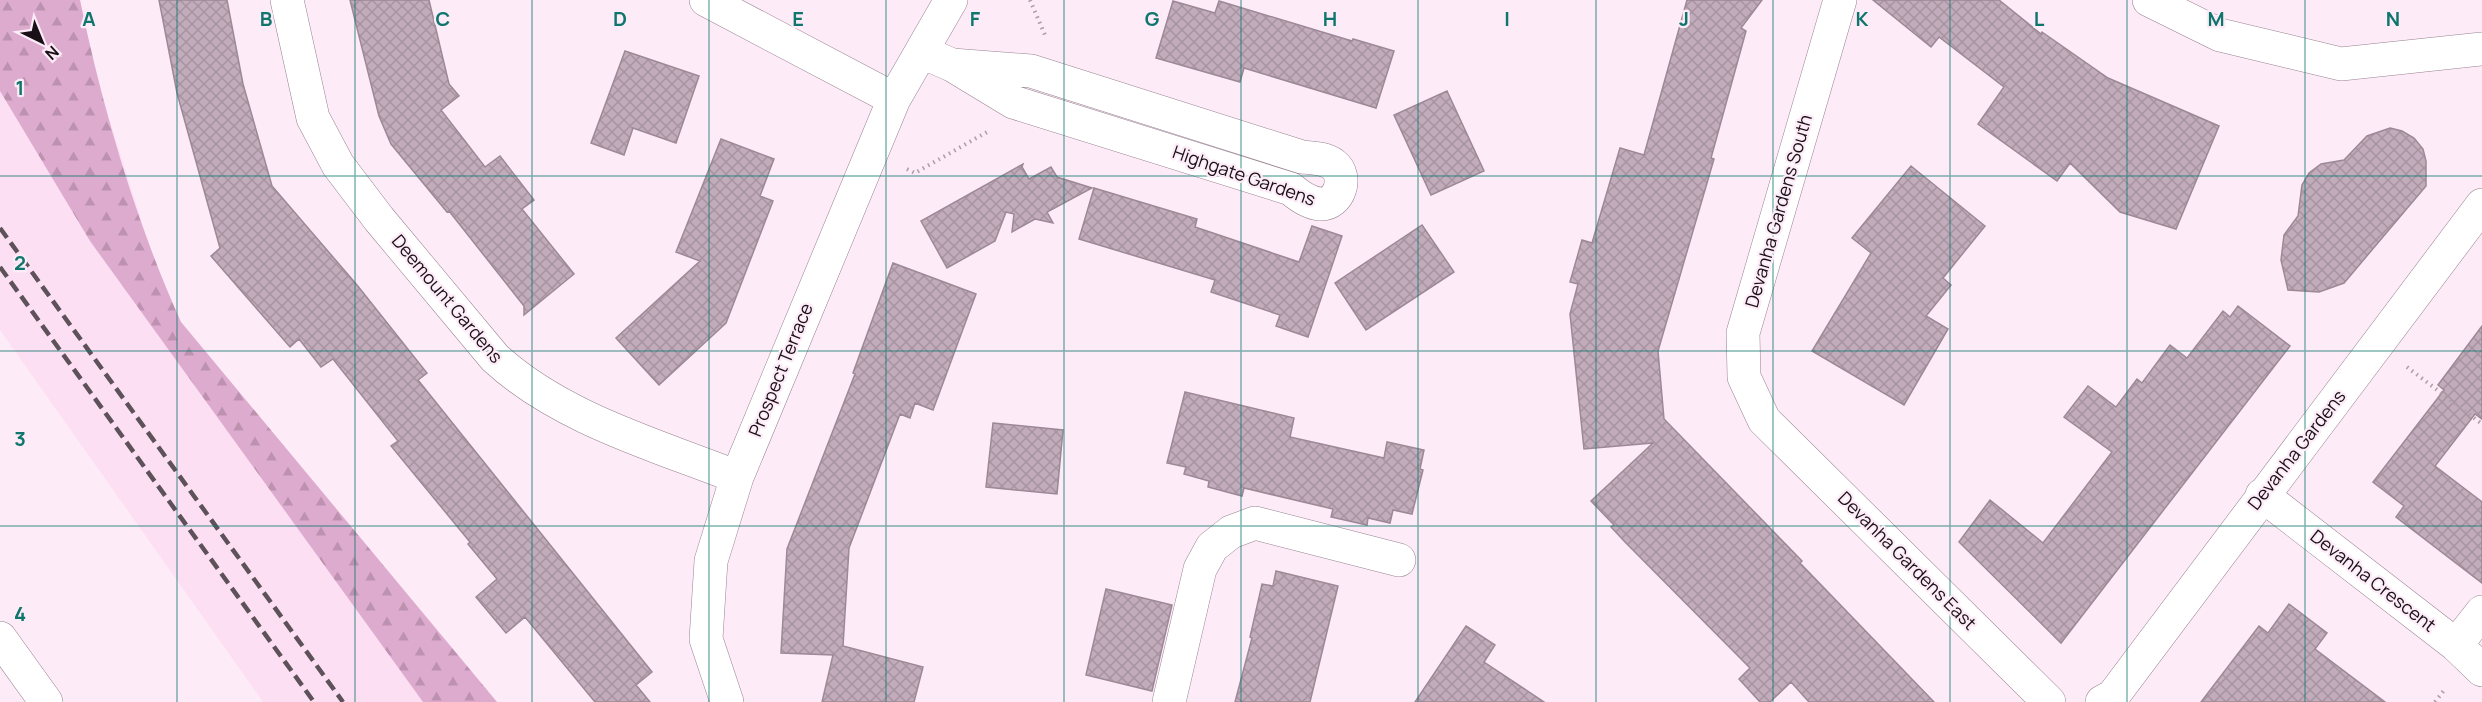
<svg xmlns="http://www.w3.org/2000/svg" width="2482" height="702" font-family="Manrope,sans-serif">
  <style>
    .built { fill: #fddff3 }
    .forest { fill: url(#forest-firs) }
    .building { fill: url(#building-cross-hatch); stroke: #9d8897; stroke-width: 1.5 }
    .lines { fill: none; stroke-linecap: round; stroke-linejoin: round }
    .minor-casing { stroke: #988392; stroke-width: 34 }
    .path { stroke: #ac9ea8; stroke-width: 4; stroke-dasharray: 1.5 4.5; stroke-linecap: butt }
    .minor { stroke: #fff; stroke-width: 33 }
    .rail { stroke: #5d525a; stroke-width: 4.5; stroke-dasharray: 12 6; stroke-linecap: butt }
    .grid { fill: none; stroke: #0f766e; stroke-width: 1.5; stroke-opacity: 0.55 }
    .labels { text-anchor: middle; stroke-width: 4.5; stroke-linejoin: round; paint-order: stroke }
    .street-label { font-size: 18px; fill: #181016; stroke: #fdebf7 }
    .grid-label { font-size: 20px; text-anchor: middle; font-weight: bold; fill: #0f766e; stroke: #fdebf7; stroke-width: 4.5; stroke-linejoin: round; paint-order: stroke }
  </style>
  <defs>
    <pattern id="forest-firs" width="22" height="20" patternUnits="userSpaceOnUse" patternTransform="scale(1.5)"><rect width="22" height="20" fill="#ddabce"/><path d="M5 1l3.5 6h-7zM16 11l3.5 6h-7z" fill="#bd92b0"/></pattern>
    <pattern id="building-cross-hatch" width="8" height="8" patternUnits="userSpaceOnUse" patternTransform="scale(1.5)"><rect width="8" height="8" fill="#c2acbb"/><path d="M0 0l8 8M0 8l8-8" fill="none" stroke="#a693a0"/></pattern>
  </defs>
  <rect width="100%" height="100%" fill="#fdebf7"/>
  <!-- built -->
  <path class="built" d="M0 0H80L97 80 155 264 181 322 497 702H263L0 330Z"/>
  <!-- forest -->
  <path class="forest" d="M0 0H80C103 110 135 220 181 322L497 702H423L90 241 0 91Z"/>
  <!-- building -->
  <path class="building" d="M159 0H227L243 84 272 186 357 285 427 373 418 380 652 672 636 685 650 702H595L525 617 506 633 476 597 497 579 468 544 470 542 391 446 398 441 333 359 321 367 299 339 290 347 211 256 220 248 177 93Z
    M350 0H429L449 84 459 96 441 110 485 167 500 156 534 200 522 209 574 274 524 315V306L449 211 447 212 391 144 379 116Z
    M1687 0H1762L1741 28 1746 31 1711 158 1714 159 1658 351 1664 419 1802 561 1800 563 1934 702H1809L1791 682 1770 702H1760L1739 679 1750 668 1625 542 1611 527 1614 525 1591 501 1653 443 1584 449 1570 314 1578 284 1570 282 1582 240 1592 243 1620 148 1644 155Z
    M1873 0H1999L2041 34 2042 32 2108 78 2219 126 2176 229 2120 212 2070 163 2057 181 1978 124 2004 87 1939 37 1931 47Z
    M1173 1 1215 13 1219 1 1352 41 1353 39 1394 51 1376 108 1244 68 1240 82 1156 58Z
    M625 51 699 76 676 143 633 128 624 155 591 143Z
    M1447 91 1484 171 1431 195 1394 115Z
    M2390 128 2402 131 2414 138 2423 149 2426 161V186L2344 283 2319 292 2288 290 2281 260 2284 235 2298 216 2302 185 2309 173 2321 164 2344 160 2367 136Z
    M721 139 774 159 760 196 773 201 726 323 659 385 616 338 700 261 676 252Z
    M1023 164 1022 167 1029 179 1051 167 1057 177 1092 188 1047 212 1053 223 1035 219 1012 232 1014 214 1006 212 995 241 947 268 921 221Z
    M1911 166 1985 226 1943 278 1951 285 1926 316 1948 329 1904 405 1812 351 1871 253 1852 238Z
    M1094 188 1197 219 1195 227 1299 262 1312 226 1342 236 1308 337 1276 326 1280 315 1211 292 1215 280 1079 239Z
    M1422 225 1454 272 1366 330 1335 283Z
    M893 263 976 294 933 410 915 403 910 418 900 414 849 548 843 646 923 667 914 702H822L833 655 781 653 787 549 855 374 853 373Z
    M2238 306 2290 346 2061 643 1959 542 1990 500 2043 543 2112 452 2064 417 2088 386 2116 407 2137 379 2142 383 2170 345 2187 358 2223 311 2230 317Z
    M2482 326V419L2475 414 2435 466 2482 502V583L2396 517 2404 506 2373 482 2444 390 2438 385Z
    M1185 392 1294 418 1290 437 1384 458 1387 442 1424 450 1420 469 1423 470 1412 514 1393 510 1390 523 1368 518 1367 525 1331 517 1333 509 1244 488 1242 496 1208 487 1209 481 1184 474 1186 467 1167 463Z
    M993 423 1063 430 1057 494 986 487Z
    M1276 571 1338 586 1310 702H1235L1252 638 1250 637 1262 584 1273 586Z
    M1106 589 1172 605 1152 691 1086 675Z
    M2289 604 2327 633 2315 649 2385 702H2201L2259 626 2268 633Z
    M1466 626 1495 645 1484 662 1544 702H1415Z"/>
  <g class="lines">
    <!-- minor casing -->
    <g class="minor-casing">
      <path id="minor" d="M287 0 313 118 338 165 379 219 495 358C560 418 656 445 737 477
        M706 0 894 99
        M1840 0 1743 333 1744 377 1764 420 2049 702
        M2149 0 2220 35 2341 64 2482 49
        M922 52 952 65 1013 102 1291 189C1298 195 1310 203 1320 204 1340 205 1348 176 1334 165 1325 158 1313 158 1302 157L1031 71 952 65
        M2262 495 2456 645 2482 670
        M0 638 46 702
        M2456 645 2482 612
        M727 702 706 639 711 561 737 477 894 99 951 0
        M1169 702 1200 569 1212 547 1231 532 1255 523 1399 560
        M2102 702 2113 696 2482 205"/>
    </g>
    <!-- path -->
    <path class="path" d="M1030 0 1045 35
      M907 169 915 173 987 132
      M2407 367 2482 424
      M2435 702 2445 689"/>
    <!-- minor -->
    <use href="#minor" class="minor"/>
    <!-- rail -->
    <path class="rail" d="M0 228 343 702
      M0 267 314 702"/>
  </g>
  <!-- grid -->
  <path class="grid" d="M177 0V702M355 0V702M532 0V702M709 0V702M886 0V702M1064 0V702M1241 0V702M1418 0V702M1596 0V702M1773 0V702M1950 0V702M2127 0V702M2305 0V702M0 176H2482M0 351H2482M0 526H2482"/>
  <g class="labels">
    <!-- street labels -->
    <g class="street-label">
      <text transform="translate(1244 176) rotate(19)" y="6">Highgate Gardens</text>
      <text transform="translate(1779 211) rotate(-74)" y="6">Devanha Gardens South</text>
      <text transform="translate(447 299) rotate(50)" y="6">Deemount Gardens</text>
      <text transform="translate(781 370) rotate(-68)" y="6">Prospect Terrace</text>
      <text transform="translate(2297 450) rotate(-52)" y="6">Devanha Gardens</text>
      <text transform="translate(1907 561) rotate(45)" y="6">Devanha Gardens East</text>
      <text transform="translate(2373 581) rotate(38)" y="6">Devanha Crescent</text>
    </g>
  </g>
  <g class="grid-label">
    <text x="89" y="26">A</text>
    <text x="266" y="26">B</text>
    <text x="443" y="26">C</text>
    <text x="620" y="26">D</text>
    <text x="798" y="26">E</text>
    <text x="975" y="26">F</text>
    <text x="1152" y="26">G</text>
    <text x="1330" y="26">H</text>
    <text x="1507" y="26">I</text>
    <text x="1684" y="26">J</text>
    <text x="1862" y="26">K</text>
    <text x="2039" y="26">L</text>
    <text x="2216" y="26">M</text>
    <text x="2393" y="26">N</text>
    <text x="20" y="95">1</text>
    <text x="20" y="270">2</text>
    <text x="20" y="446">3</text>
    <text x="20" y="621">4</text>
  </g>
  <!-- north arrow -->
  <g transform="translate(42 42) rotate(137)" stroke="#fdebf7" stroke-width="4.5" paint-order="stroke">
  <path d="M0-4.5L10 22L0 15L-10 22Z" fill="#181016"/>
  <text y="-9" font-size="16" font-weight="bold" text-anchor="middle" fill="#181016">N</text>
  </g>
</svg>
